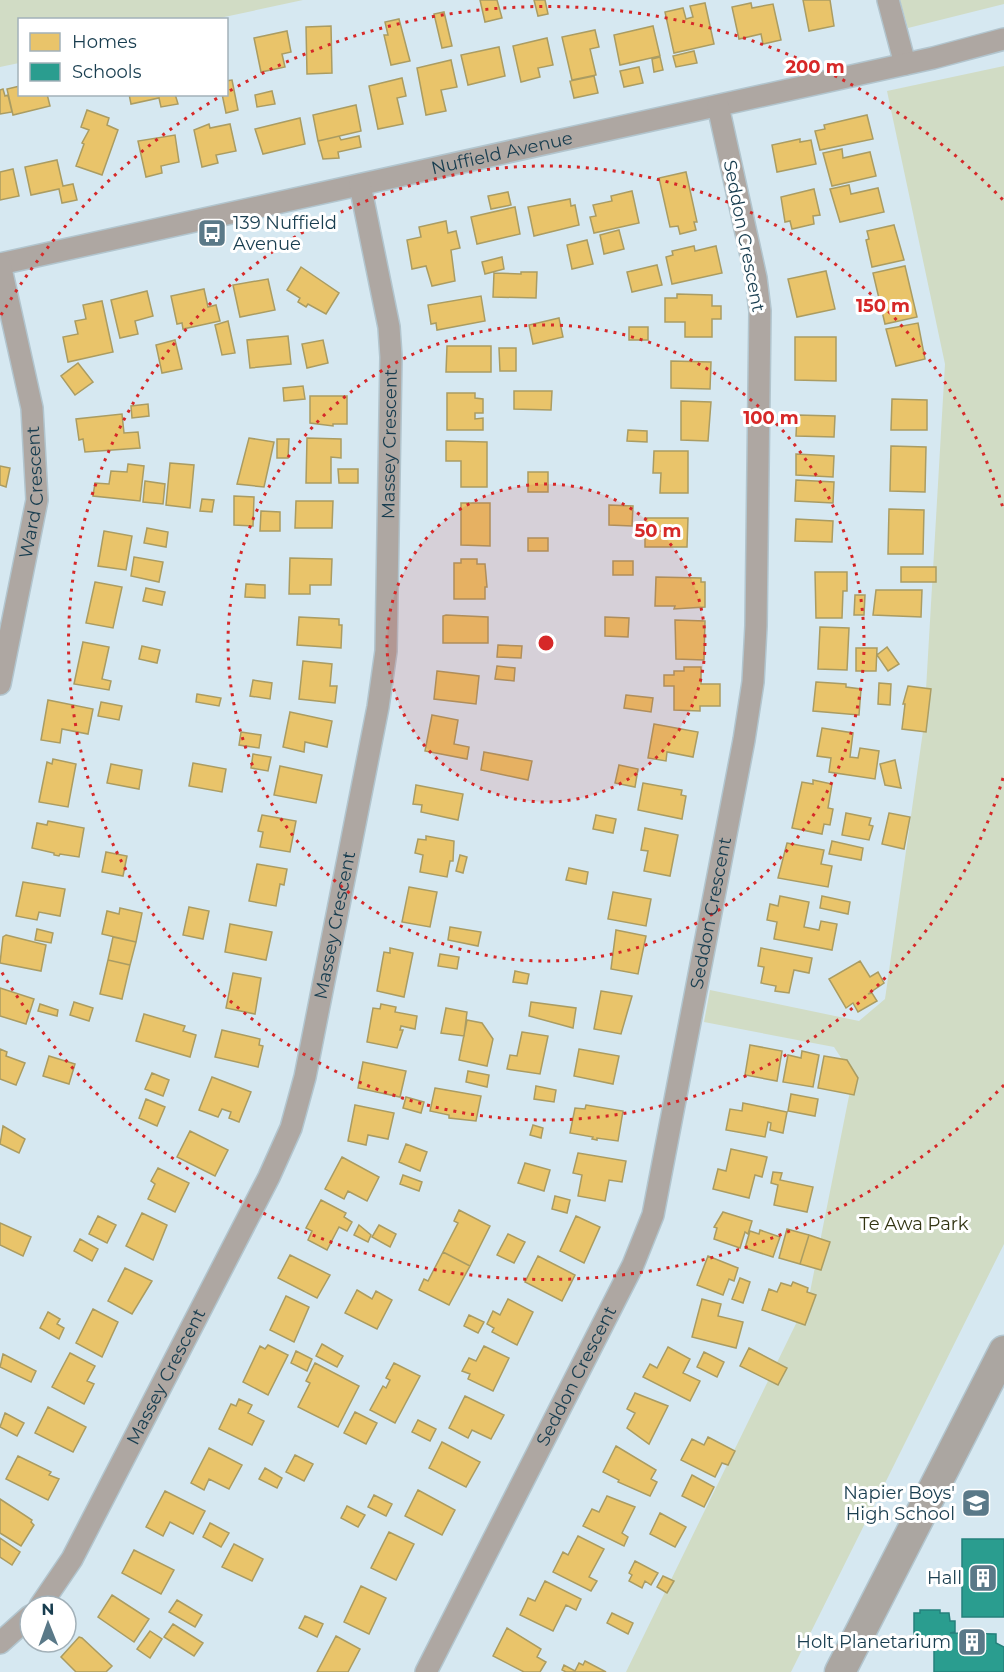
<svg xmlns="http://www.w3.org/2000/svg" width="1004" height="1672" font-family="Montserrat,sans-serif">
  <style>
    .park { fill: #d1dcc5 }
    .homes { fill: #e9c46a; stroke: #aa9c62; stroke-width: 1.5 }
    .schools { fill: #2a9d8f; stroke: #25807c; stroke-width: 1.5 }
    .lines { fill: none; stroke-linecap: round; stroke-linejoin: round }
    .street-casing { stroke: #b2c5ce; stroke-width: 24 }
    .secondary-casing { stroke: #b2c5ce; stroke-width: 33 }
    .street { stroke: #aea7a2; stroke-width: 21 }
    .secondary { stroke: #aba6a1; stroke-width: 30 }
    .ring { fill: none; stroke: #d62828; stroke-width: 3; stroke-dasharray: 3 6 }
    .labels { text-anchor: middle; stroke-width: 6; stroke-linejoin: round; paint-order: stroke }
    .street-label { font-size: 18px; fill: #183d4f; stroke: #fff }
    .poi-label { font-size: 18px; fill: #183d4f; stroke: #fff; text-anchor: end }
    .park-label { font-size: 18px; fill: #323412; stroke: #fff }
    .centre { fill: #d62828; stroke: #fff; stroke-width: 3 }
    .ring-label { font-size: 18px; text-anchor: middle; font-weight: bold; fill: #d62828; stroke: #fff; stroke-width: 6; stroke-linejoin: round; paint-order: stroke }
  </style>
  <rect width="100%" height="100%" fill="#d6e8f1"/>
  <!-- park -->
  <path class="park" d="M0 0H303L215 19 20 20 19 63 0 67Z
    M900 0H1004V4L908 28Z
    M1004 66V1244L791 1672H626L809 1297 853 1076 834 1047 704 1022 710 990 859 1021 885 999 924 724 945 364 887 91Z"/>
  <!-- homes -->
  <path class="homes" d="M480 0H497L502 18 485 22Z
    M534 0H545L548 14 538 16Z
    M803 0H830L834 26 809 31Z
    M705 3 714 44 674 53 665 12 683 8 686 19 693 17 690 6Z
    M751 3 752 8 773 4 781 40 763 44 761 34 739 39 732 7Z
    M444 12 452 46 442 48 434 14Z
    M399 19 410 61 391 65 384 35H388L385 22Z
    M331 26 332 73 307 74 306 27Z
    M653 26 660 56 620 65 614 35Z
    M595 30 599 47 590 49 596 75 572 80 562 37Z
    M287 31 291 52 282 54 285 67 261 72 254 38Z
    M547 38 553 65 538 68 540 77 521 82 513 46Z
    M499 47 505 76 468 85 461 55Z
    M694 51 697 63 676 67 673 56Z
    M660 57 663 70 654 72 652 59Z
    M451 60 457 87 441 90 446 111 426 115 417 68Z
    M639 67 643 83 624 87 620 71Z
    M594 76 598 93 574 98 570 81Z
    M402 78 406 96 397 98 403 124 378 129 369 86Z
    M232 80 238 110 226 113 222 94H226V81Z
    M20 86V94H47L50 106 13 115 7 89Z
    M3 89 5 96 8 95 12 112 0 114V90Z
    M272 91 275 104 257 107 255 95Z
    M129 94H175L178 104 161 107 159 98 131 104Z
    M356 105 361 131 318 141 313 115Z
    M87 110 109 118 107 125 118 130 102 175 76 166 84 144 82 143 89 130 81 127Z
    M867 115 873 139 820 150 815 131 825 129 824 125Z
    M300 118 305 144 263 154 255 129Z
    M209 124 210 128 230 124 236 151 216 155 218 163 202 167 194 130Z
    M175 135 179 162 161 166 162 173 146 177 138 141Z
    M339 136 341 140 359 136 361 147 338 152 339 158 323 159 318 141Z
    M800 139V142L811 140 816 164 777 172 772 145Z
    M842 149 843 158 870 152 876 176 832 186 823 153Z
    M57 160 63 186 73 184 77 200 62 203 59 189 31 195 25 167Z
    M13 169 19 196 0 200V172Z
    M686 172 697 222H694L696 230 680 234 678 226 670 227 659 178Z
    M849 185 851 194 878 188 884 212 840 222 830 189Z
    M814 189 820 215 813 216 814 224 792 229 790 221 785 222 781 197Z
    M632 191 639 223 594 233 590 217 596 216 593 205 612 201 611 196Z
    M508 192 511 205 491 209 488 196Z
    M570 199 571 206 575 205 579 225 534 236 528 207Z
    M515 207 520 234 477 244 471 217Z
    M446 221 448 233 456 231 460 248 451 250 455 281 432 286 426 266 412 269 407 240 421 237 419 227Z
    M894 225 904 260 872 267 866 240 869 239 867 231Z
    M619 230 624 249 604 254 600 235Z
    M587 240 593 264 572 269 567 245Z
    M694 246 695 251 716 246 722 273 672 284 666 257 673 255 672 251Z
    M502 257 504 269 485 274 482 262Z
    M657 265 662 285 632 292 627 272Z
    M905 266 917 317 885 324 873 273Z
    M301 267 339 293 326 314 308 304 306 307 298 302 300 298 287 290Z
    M826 271 835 309 797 317 788 279Z
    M521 272H537L536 298 493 297 494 273 521 274Z
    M268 279 275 310 240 317 233 285Z
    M204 289 208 307 216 305 220 321 183 329 182 323 177 324 171 296Z
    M147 291 153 316 135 321 138 334 120 338 111 300Z
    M677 294 712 295V306H721V319H712V337H685V322H665V298H677Z
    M481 296 485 321 437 330 436 323 431 324 428 305Z
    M102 301 113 352 68 362 63 337 78 334 75 321 86 319 83 305Z
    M559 318 563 337 533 344 529 325Z
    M228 321 235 353 222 355 215 325Z
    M918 323 925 359 896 366 886 329Z
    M629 327H648V340H629Z
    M288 336 291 364 250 368 247 340Z
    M795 337H836V381L795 380Z
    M175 340 182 369 162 373 156 345Z
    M323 340 328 363 307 368 302 344Z
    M447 346H491V372H446Z
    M499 348H516V371H500Z
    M671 361 711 362 710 389 671 388Z
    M78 363 93 382 75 395 61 376Z
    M303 386 305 399 284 401 283 388Z
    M514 391H552L551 410 514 409Z
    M447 393H475V398L483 399V413H475V419L483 418V430H447Z
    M310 396H347V424H333V426L310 423Z
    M892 399 927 400V430H891Z
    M681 401 711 402 708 441 681 440Z
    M148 404 149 416 132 418 131 406Z
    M122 414 124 433 138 432 140 448 85 452 83 439 79 440 76 419Z
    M797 415 835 416 834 437 796 436Z
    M628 430 647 431V442L627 441Z
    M249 438 274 442 264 487 237 484Z
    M307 438 341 439V458L331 457V483H306Z
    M277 439H289L288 458H277Z
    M446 441 487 442V487H461V461H446Z
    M891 446 926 447 925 492 890 491Z
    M654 451H688V493H660L661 473H653Z
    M796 454 834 456 833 477 796 475Z
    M170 463 194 465 190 508 166 505Z
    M128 464 144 466 140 501 93 496 95 483 109 484 111 471 127 472Z
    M0 466 10 468 6 487 0 485Z
    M338 469H358V483H339Z
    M528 472H548V492H528Z
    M796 480 834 482 833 503 795 501Z
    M145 481 165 484 163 504 143 502Z
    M234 496 254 497 253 526 234 525Z
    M202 499 214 500 212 512 200 511Z
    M296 501H333L332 528H295Z
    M461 503H490V546L461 545Z
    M609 505 633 506 632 526 609 525Z
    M889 509 924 510 923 554H888Z
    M261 511 280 512V531H260Z
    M645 518H688L687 547H645Z
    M796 519 833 521 832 542 795 541Z
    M147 528 168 532 166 547 144 543Z
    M104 531 132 536 126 570 98 566Z
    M528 538H548V551H528Z
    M134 557 163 562 159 582 131 576Z
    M290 558 332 559 331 585H310V594H289Z
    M461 559H477V564H485L487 587H485V599H454V563H461Z
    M613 561H633V575H613Z
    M901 567H936V582H901Z
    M815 572H847V591H843L842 618H816Z
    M656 577 701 578V582H705V607L674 609 675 606H655Z
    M95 582 122 587 113 628 86 623Z
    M246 584 265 585V598L245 597Z
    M146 588 165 592 162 605 143 601Z
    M876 590H922L921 617 873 615Z
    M855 595H865L864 615H854Z
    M446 615 488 617V643H443V616Z
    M299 617 339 619V625H342L341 648 297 645Z
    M605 617 629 618 628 637 605 636Z
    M675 620 705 621 704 660 676 659Z
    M820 627 849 628 847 670 818 669Z
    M83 642 109 647 102 679 111 681 109 690 74 684Z
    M498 645 522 646 521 658 497 657Z
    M142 646 160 650 157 663 139 659Z
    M887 647 899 664 888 671 877 655Z
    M856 648H877L876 671H856Z
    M303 661 332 664 330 686H337L335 703 299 699Z
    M497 666 515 668 514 681 495 679Z
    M684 667H701V684H720V706H700V711L674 710V686H664V675H674V671H684Z
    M437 671 479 676 476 704 434 699Z
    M253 680 272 683 270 699 250 696Z
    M816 682 846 684V687L861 689 859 715 813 711Z
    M879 683 891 684 890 705 878 704Z
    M908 686 931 689 926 732 902 729 905 704H903Z
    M197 694 221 698 219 706 196 702Z
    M626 695 653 698 651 712 624 708Z
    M48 700 93 709 88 734 62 729 60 743 41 740Z
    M101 702 122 706 119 720 98 716Z
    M290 712 332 721 327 747 305 742 304 752 283 747Z
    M432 715 458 720 454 744 469 747 467 759 425 751Z
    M654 724 698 732 693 757 667 752 666 761 648 758Z
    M822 728 853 733 850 757 858 758 860 748 879 751 875 779 829 772 831 758 817 756Z
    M241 732 261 735 259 748 239 745Z
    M484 752 532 761 528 780 481 770Z
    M253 754 271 757 268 771 251 768Z
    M53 759 76 764 68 807 39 802 47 762 52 764Z
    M895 760 901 788 885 785 880 764Z
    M193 763 226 769 222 792 189 786Z
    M111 764 142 770 139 789 107 783Z
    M619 765 638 769 635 787 615 783Z
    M280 766 322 775 316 803 274 795Z
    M813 780 832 784 828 808 833 809 830 825 824 824 822 834 792 828 802 782 813 784Z
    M643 783 682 790 681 795 686 796 682 819 638 810Z
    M416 785 463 794 458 820 421 812 422 805 413 804Z
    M846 813 871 818 869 825 873 826 869 840 842 835Z
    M889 813 910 817 904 849 882 844Z
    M262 815 296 821 290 852 260 847 263 832 258 831Z
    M596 815 616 819 613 833 593 829Z
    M48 821 84 828 79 857 60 854 59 856 54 855V853L32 848 37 823 47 825Z
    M645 828 678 835 670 876 644 871 648 851 641 850Z
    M426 836 454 841 453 861H450L447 877 420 872 423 855 415 853 418 839 426 840Z
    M832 841 863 848 861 860 829 854Z
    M787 843 824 850 821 864 832 866 828 887 778 878Z
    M106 852 127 856 123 876 102 872Z
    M460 855 467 857 463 873 456 871Z
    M257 864 287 869 284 885 280 884 276 906 249 901Z
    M569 868 588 872 586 884 566 880Z
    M23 882 65 889 60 916 39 912 37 920 16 916Z
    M409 887 437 892 430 927 402 922Z
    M613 892 651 899 646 926 608 919Z
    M780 896 809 902 804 927 819 930 821 921 837 924 832 950 774 939 777 922 767 920 770 904 778 906Z
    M822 896 850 902 848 914 820 908Z
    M189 907 209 911 203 939 183 935Z
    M120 908 142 913 136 942 102 934 107 911 119 914Z
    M230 924 272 932 266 960 225 952Z
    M450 927 481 932 478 946 448 940Z
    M37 929 53 933 51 943 35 940Z
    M616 930 646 936 638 974 611 969Z
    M6 935 46 945 41 971 0 963 3 937Z
    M113 937 136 942 130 965 108 960Z
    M390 948 413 953 404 997 377 991 384 952 390 953Z
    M761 948 812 958 809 973 794 970 789 993 775 991 776 986 761 983 764 967 758 966Z
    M440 954 459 957 457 969 438 966Z
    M108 960 130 965 122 999 100 994Z
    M860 961 870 977 878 972 884 983 868 994 872 993 877 1001 858 1012 853 1003 846 1008 829 979Z
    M515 971 529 974 527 984 513 982Z
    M233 973 261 978 255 1014 226 1008Z
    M0 988 34 999 26 1024 0 1016Z
    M601 991 632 996 621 1034 594 1029Z
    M74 1002 93 1008 89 1021 70 1015Z
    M531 1002 576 1008 573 1028 529 1016Z
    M40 1004 58 1010 57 1016 38 1011Z
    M381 1004 396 1007 395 1012 417 1016 415 1029 401 1026 400 1030H403L397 1048 367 1042 373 1008 380 1009Z
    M446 1008 467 1012 464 1036 441 1033Z
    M144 1014 185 1026 183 1031 196 1035 190 1057 136 1041Z
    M467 1020 482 1023 493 1039 487 1066 459 1060Z
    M222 1030 260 1039 259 1045 263 1046 258 1067 215 1057Z
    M522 1032 548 1036 540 1074 507 1069 510 1055 517 1056Z
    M750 1045 782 1051 777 1081 745 1075Z
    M0 1049 7 1052 6 1056 25 1063 16 1085 0 1079Z
    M579 1049 619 1056 613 1084 574 1076Z
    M802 1051 819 1055 813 1087 783 1082 788 1055 801 1058Z
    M49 1056 75 1064 69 1084 43 1076Z
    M824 1056 847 1060 858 1078 854 1095 818 1088Z
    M363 1062 406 1071 400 1097 358 1088Z
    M468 1071 489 1075 487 1087 466 1082Z
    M152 1073 169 1080 163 1096 145 1089Z
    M212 1077 251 1092 239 1122 229 1118 231 1112 222 1109 218 1117 199 1110Z
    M536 1086 556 1090 554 1102 534 1099Z
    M435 1088 481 1096 476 1121 449 1118V1115L430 1111Z
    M791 1094 818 1099 815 1116 788 1111Z
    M406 1097 424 1102 421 1113 403 1108Z
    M146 1099 165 1107 157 1126 139 1118Z
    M743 1103 787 1112 783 1133 770 1130 771 1123 768 1122 765 1137 726 1130 730 1109 742 1111Z
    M355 1105 394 1113 388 1139 368 1135 366 1145 348 1141Z
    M586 1105 623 1111 618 1141 597 1138V1140L592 1139 593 1137 570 1133 575 1108 585 1109Z
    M533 1125 543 1128 541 1138 530 1135Z
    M3 1126 25 1139 19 1153 0 1144Z
    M190 1131 228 1150 215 1176 177 1157Z
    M406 1144 427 1152 420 1171 399 1162Z
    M731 1149 767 1157 762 1177 755 1175 749 1198 713 1189 718 1169 726 1171Z
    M578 1153 626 1161 622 1182 609 1180 605 1201 578 1196 582 1175 573 1173Z
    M342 1157 379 1177 367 1201 348 1191 344 1199 325 1189Z
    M525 1163 550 1170 544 1191 518 1183Z
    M158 1168 189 1183 175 1212 148 1199 155 1184 151 1181Z
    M773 1172 782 1173 780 1180 813 1187 807 1212 774 1205 778 1185 771 1183Z
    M403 1175 422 1182 419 1191 400 1184Z
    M555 1196 570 1200 567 1213 552 1209Z
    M321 1200 346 1213 344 1217 352 1222 347 1231 339 1227 327 1250 308 1240 312 1231 306 1228Z
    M459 1210 490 1226 470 1266 443 1252 458 1223 454 1221Z
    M723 1212 752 1221 748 1234 745 1232 740 1248 714 1239 717 1228 714 1227Z
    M142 1213 167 1225 153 1260 126 1246Z
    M98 1216 116 1225 107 1243 89 1234Z
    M576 1216 600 1227 584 1263 560 1251Z
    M0 1223 31 1237 23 1256 0 1245Z
    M359 1225 371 1235 368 1242 354 1235Z
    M379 1225 396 1234 390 1247 372 1237Z
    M787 1229 809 1235 800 1264 779 1258Z
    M760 1230 780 1237 773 1257 745 1248 750 1231 759 1234Z
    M508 1234 525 1242 514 1263 497 1255Z
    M809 1235 830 1242 821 1270 800 1264Z
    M80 1239 98 1249 92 1261 74 1251Z
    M443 1252 470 1266 449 1305 419 1290 424 1279 428 1281Z
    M290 1255 330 1275 317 1298 278 1278Z
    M538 1256 575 1275 562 1301 525 1282Z
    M708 1256 738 1268 734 1281 729 1279 723 1295 697 1285Z
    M125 1268 152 1281 132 1314 108 1301Z
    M740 1278 750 1282 743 1303 732 1299Z
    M793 1282 808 1288 807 1292 816 1295 805 1325 762 1310 769 1289 777 1292 781 1283 791 1286Z
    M357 1290 372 1299 376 1291 392 1300 377 1329 345 1313Z
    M286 1296 309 1307 294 1342 270 1330Z
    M508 1299 533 1312 517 1345 492 1332 494 1328 487 1324 493 1311 500 1315Z
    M702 1299 721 1304 718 1316 743 1322 736 1348 692 1337Z
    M93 1309 118 1322 102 1357 76 1343Z
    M48 1312 60 1319 57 1324 64 1328 59 1339 40 1328Z
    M469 1315 484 1322 478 1333 464 1326Z
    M322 1344 343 1356 337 1367 316 1356Z
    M268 1345 288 1355 268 1395 243 1382 260 1346 265 1349Z
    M484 1346 509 1358 493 1391 468 1379 470 1374 462 1371 469 1358 476 1361Z
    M668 1347 690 1359 683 1373 700 1381 690 1401 643 1377 650 1364 657 1368Z
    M749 1348 787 1368 778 1385 740 1366Z
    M296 1351 312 1359 307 1371 291 1363Z
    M704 1352 724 1362 717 1377 697 1367Z
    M70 1353 95 1366 87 1381 94 1384 84 1404 52 1387Z
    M3 1354 36 1371 31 1382 0 1367Z
    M315 1363 359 1386 338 1427 298 1407 310 1383 306 1381Z
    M394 1363 420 1376 395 1423 370 1410 383 1386 386 1388 390 1380 386 1378Z
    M635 1393 668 1406 649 1444 627 1428 635 1413 627 1409Z
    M465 1396 504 1415 491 1439 472 1430 468 1438 449 1428Z
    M239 1399 252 1405 248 1413 264 1421 252 1445 219 1429 231 1404 236 1406Z
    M48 1407 86 1427 73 1452 35 1433Z
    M355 1412 377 1423 366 1444 344 1433Z
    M5 1413 24 1423 17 1436 0 1427Z
    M418 1420 436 1429 430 1441 412 1432Z
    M708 1437 735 1451 728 1465 722 1463 715 1477 681 1460 692 1439 704 1445Z
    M442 1442 480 1462 466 1487 429 1468Z
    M616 1446 656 1470 651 1479 657 1482 650 1496 618 1482 619 1480 603 1472Z
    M209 1448 242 1465 229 1489 209 1479 204 1490 191 1483Z
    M295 1455 313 1464 304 1481 286 1472Z
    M18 1456 51 1472 49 1475 59 1479 48 1500 6 1479Z
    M265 1468 282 1478 277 1488 259 1479Z
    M692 1475 714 1487 704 1507 682 1496Z
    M418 1490 455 1510 442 1535 405 1516Z
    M165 1491 205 1511 193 1534 170 1522 163 1536 146 1527Z
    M374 1495 392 1504 386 1516 368 1507Z
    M607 1496 635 1507 622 1533 628 1537 624 1546 583 1526 592 1509 599 1512Z
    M0 1499 32 1520 31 1522 34 1525 21 1546 0 1533Z
    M347 1506 365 1515 358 1527 341 1518Z
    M660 1513 686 1527 675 1547 650 1534Z
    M210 1523 229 1533 221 1547 203 1537Z
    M389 1532 414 1544 396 1580 371 1568Z
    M578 1536 604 1549 589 1577 597 1581 591 1591 553 1572 563 1552 568 1555Z
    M0 1538 20 1552 12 1565 0 1557Z
    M234 1544 263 1559 252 1581 222 1567Z
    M134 1550 174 1570 161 1594 122 1573Z
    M635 1561 658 1573 651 1585 645 1581 642 1588 629 1581 632 1575 629 1573Z
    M663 1576 674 1581 667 1593 657 1587Z
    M545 1581 581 1599 576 1610 566 1605 553 1631 520 1615 528 1598 535 1601Z
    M361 1586 386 1598 369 1634 344 1622Z
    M112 1595 149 1619 134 1642 98 1617Z
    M177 1600 202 1615 195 1627 169 1612Z
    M612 1613 633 1623 628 1634 607 1623Z
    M305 1616 323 1624 317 1637 299 1628Z
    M173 1624 203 1643 194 1656 164 1637Z
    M507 1628 541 1649 537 1657 546 1662 540 1672H524L493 1656Z
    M150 1631 162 1639 150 1658 137 1649Z
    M336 1636 360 1649 348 1672H317Z
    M79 1637 82 1638 112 1666 106 1672H76L61 1657Z
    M585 1661 606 1672H566L562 1670 564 1665 575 1671 579 1663 583 1665Z"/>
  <!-- schools -->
  <path class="schools" d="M962 1539H1004V1617H962Z
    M920 1610H940V1613H949L950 1621H955V1632L950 1633 996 1634V1643L1004 1647V1672H934V1646H948V1640H914V1613H920Z"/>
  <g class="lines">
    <!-- street casing -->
    <g class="street-casing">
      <g id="street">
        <path d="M888 0 905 64"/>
        <path id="s1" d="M0 264 933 58 1004 39"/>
        <path id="s2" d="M0 684 37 500 32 408 0 264"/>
        <path id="s3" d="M40 1606 72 1559 269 1177 291 1128 305 1077 378 707 386 651 391 357 389 327 360 185"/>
        <path d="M0 1643 30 1616"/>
        <path id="s4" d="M426 1672 633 1265 653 1215 744 740 753 682 756 626 760 311 756 278 718 106"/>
      </g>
    </g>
    <!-- secondary casing -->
    <g class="secondary-casing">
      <path id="secondary" d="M840 1672 1004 1351"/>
    </g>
    <!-- street -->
    <use href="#street" class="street"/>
    <!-- secondary -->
    <use href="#secondary" class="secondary"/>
  </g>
  <!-- distance rings -->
  <circle cx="546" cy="643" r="159" fill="#d62828" fill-opacity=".12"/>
  <g class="ring">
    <circle cx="546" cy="643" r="159"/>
    <circle cx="546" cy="643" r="318"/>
    <path d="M1003 778A477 477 0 1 1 1003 508"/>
    <path d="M1004 1085A636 636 0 0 1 1 971M1 315A636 636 0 0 1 1004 201"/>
  </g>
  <!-- icons -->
  <defs>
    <g id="bus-square" transform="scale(1.5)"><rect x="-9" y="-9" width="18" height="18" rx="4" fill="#5a7988" stroke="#fff"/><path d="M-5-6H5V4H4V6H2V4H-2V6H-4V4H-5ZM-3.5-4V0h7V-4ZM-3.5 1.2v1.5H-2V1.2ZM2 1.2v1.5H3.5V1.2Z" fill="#fff"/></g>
    <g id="school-square" transform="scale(1.5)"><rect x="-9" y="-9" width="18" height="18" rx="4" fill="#5a7988" stroke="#fff"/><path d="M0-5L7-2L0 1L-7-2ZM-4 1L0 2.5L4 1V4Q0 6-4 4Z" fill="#fff"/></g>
    <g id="building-square" transform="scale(1.5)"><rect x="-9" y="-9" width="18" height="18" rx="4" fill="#5a7988" stroke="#fff"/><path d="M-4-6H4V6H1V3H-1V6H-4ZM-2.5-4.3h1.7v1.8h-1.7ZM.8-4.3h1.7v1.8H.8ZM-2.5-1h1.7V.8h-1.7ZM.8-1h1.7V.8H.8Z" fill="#fff"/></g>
  </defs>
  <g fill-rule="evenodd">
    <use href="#bus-square" x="212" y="233"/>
    <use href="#school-square" x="976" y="1503"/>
    <use href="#building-square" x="983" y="1578"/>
    <use href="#building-square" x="972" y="1642"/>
  </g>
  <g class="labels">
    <!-- street labels -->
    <g class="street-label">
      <text dy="6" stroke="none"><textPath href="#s1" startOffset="514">Nuffield Avenue</textPath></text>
      <text transform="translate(744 236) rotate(79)" y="6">Seddon Crescent</text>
      <text dy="6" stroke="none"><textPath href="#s3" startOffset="1234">Massey Crescent</textPath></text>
      <text dy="6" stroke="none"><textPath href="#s2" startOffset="195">Ward Crescent</textPath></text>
      <text dy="6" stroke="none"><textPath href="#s4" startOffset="818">Seddon Crescent</textPath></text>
      <text dy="6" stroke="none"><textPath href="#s3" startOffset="748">Massey Crescent</textPath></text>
      <text dy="6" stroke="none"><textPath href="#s3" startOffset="262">Massey Crescent</textPath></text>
      <text dy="6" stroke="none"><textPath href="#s4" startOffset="332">Seddon Crescent</textPath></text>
    </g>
    <!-- poi labels -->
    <g class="poi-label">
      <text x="233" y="229" text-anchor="start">139 Nuffield<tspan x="233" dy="21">Avenue</tspan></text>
      <text x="955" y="1499">Napier Boys'<tspan x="955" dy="21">High School</tspan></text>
      <text x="962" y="1584">Hall</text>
      <text x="951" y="1648">Holt Planetarium</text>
    </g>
    <!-- park labels -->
    <g class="park-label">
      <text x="914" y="1230">Te Awa Park</text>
    </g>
  </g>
  <circle cx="546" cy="643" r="9" class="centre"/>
  <g class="ring-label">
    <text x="815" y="73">200 m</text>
    <text x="883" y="312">150 m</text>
    <text x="771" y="424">100 m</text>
    <text x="658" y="537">50 m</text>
  </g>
  <!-- legend -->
  <rect x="18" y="18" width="210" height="78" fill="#ffffff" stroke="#a3b1b9" stroke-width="1.5"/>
  <rect x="30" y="33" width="30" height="18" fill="#e9c46a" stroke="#a3b1b9" stroke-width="1.5"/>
  <text x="72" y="48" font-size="18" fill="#183d4f">Homes</text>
  <rect x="30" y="63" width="30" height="18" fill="#2a9d8f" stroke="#a3b1b9" stroke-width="1.5"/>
  <text x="72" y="78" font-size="18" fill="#183d4f">Schools</text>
  <!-- north arrow -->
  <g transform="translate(48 1624) rotate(359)"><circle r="28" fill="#ffffff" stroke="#a3b1b9" stroke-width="1.5"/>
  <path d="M0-4.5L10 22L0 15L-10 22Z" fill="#5a7988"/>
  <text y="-9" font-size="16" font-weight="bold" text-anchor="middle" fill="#183d4f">N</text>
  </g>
</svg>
